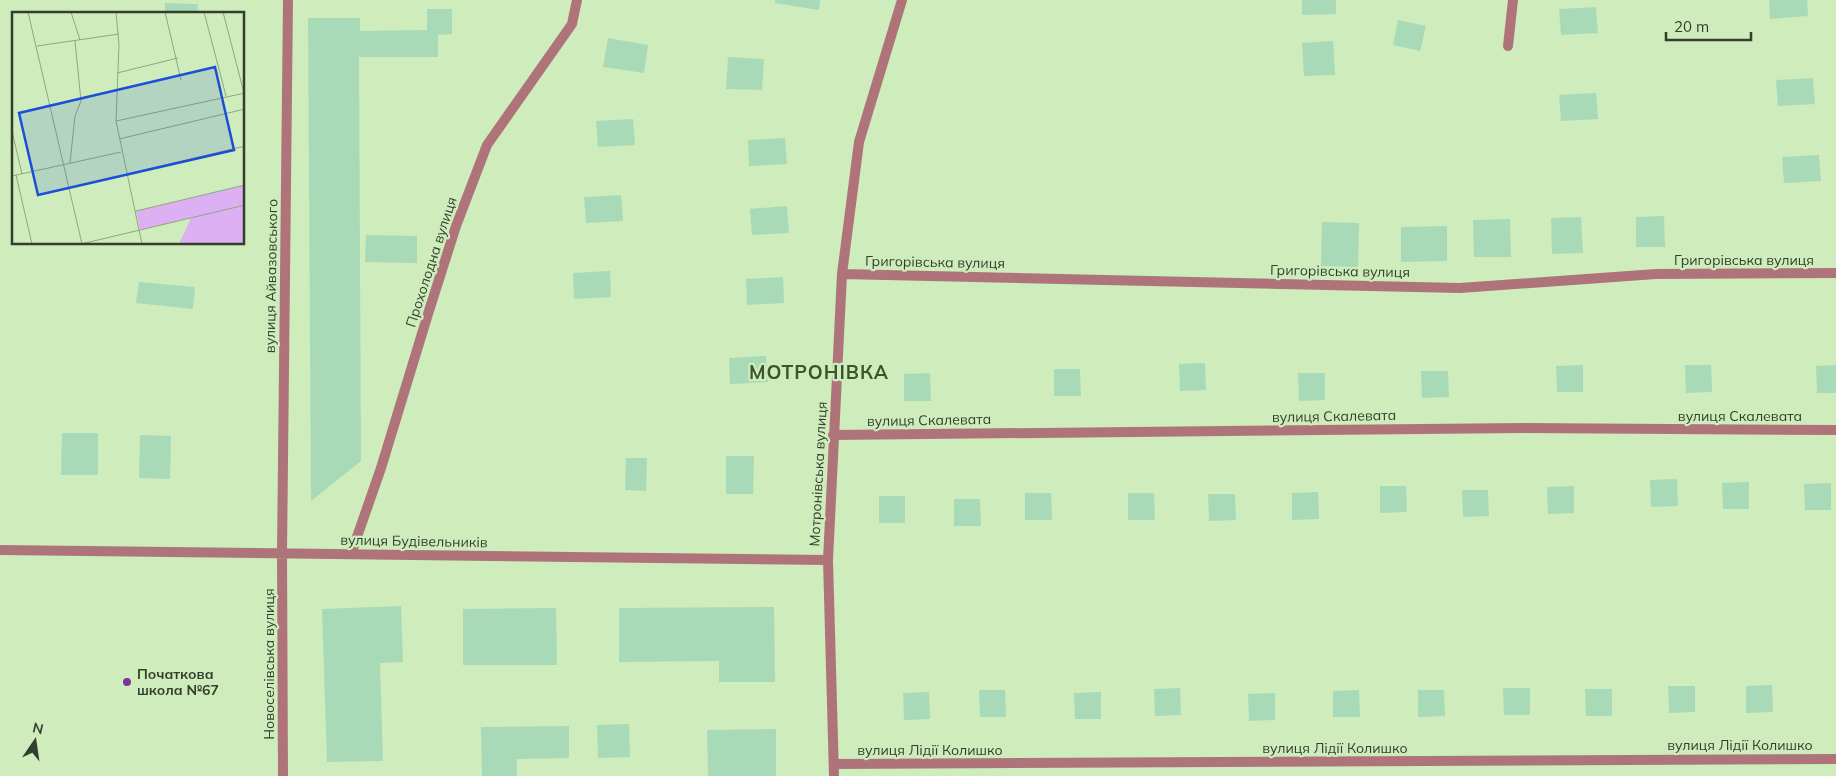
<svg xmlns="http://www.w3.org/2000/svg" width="1836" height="776" font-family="Mulish,sans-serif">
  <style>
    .building { fill: #a8dab7 }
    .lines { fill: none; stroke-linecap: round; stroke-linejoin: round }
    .minor { stroke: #af7479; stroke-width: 10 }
    .poi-dot { fill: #8031a1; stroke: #ceecbc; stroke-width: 2 }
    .labels { text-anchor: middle; stroke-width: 4.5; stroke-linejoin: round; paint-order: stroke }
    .street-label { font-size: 14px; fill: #333f2c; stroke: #ceecbc }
    .poi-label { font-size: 14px; font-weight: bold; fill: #333f2c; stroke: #ceecbc; text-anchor: start }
    .district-label { font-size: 19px; font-weight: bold; letter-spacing: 1px; fill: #3c562c; stroke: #ceecbc }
    .inset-road { fill: none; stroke: #90a782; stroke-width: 1 }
    .view { fill: #1d4ed8; fill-opacity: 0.15; stroke: #1d4ed8; stroke-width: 2.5 }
    .inset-edge { fill: none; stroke: #333f2c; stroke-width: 2.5 }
  </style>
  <rect width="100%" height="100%" fill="#ceecbc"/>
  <!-- building -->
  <path class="building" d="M775 0H820L819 10 775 3Z
    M1302 0H1336V14L1302 15Z
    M1769 0H1807L1808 16 1770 19Z
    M165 3 198 4 197 14H165Z
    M1596 7 1598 33 1561 35 1559 9Z
    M427 9H452V34L438 35V57H359L361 461 311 501 308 18H360V31L427 30Z
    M1398 20 1426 26 1420 51 1393 45Z
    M608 38 648 45 644 73 603 67Z
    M1333 41 1335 75 1304 76 1302 43Z
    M728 57 764 59 762 90 726 89Z
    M1813 78 1815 104 1778 106 1776 80Z
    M1596 93 1598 119 1561 121 1559 95Z
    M633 119 635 145 598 147 596 121Z
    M785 138 787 164 749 166 748 140Z
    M1819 155 1821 181 1784 183 1782 157Z
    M621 195 623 221 586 223 584 197Z
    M787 206 789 233 752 235 750 209Z
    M1664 216 1665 247H1636V217Z
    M1581 217 1583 253 1552 254 1551 218Z
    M1510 219 1511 257H1474L1473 220Z
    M1322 222 1359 223 1358 267 1321 266Z
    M1447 226V261L1401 262V227Z
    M366 235 417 236V263L365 262Z
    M610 271 611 297 574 299 573 273Z
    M783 277 784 303 747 305 746 279Z
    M139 282 195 287 193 309 136 303Z
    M766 356 768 382 730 384 729 358Z
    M1205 363 1206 390 1180 391 1179 364Z
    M1583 365V392H1557L1556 366Z
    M1685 365H1711L1712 392 1686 393Z
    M1836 365V393H1817L1816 366Z
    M1054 369H1080L1081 396H1054Z
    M1421 371H1448L1449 397 1422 398Z
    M930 373 931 401H904V374Z
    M1298 373H1325V400L1299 401Z
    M62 433H98V475H61Z
    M140 435 171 436 170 479 139 478Z
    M726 456H754L753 494H726Z
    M626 458H647L646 491 625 490Z
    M1677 479 1678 506 1651 507 1650 480Z
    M1749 482V509H1723L1722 483Z
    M1831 483V510H1805L1804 484Z
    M1380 486H1406L1407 512 1380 513Z
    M1574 486V513L1548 514 1547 487Z
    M1462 490H1488L1489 516 1463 517Z
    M1318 492 1319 519 1292 520V493Z
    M1025 493H1051L1052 520H1025Z
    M1128 493H1154L1155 520H1128Z
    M1208 494H1235L1236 520 1209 521Z
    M879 496H905V523H879Z
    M954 499H980L981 526H954Z
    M401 606 403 662 380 663 383 761 327 762 322 609Z
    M774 607 775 682H719V661L619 662V608Z
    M556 608 557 665H463V609Z
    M1772 685 1773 712 1746 713V686Z
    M1668 686H1695V712L1669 713Z
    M1180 688 1181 715 1155 716 1154 689Z
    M1503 688H1530V715H1504Z
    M1585 689H1612V716H1586Z
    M979 690H1005L1006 717H980Z
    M1359 690 1360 717H1333V691Z
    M1418 690H1444L1445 716 1418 717Z
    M929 692 930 719 904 720 903 693Z
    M1101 692V719H1075L1074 693Z
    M1275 693V720L1249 721 1248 694Z
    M629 724 630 757 598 758 597 725Z
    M569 726V758L517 759V776H482L481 727Z
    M776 729V776H708L707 730Z"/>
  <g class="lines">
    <!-- minor -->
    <path class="minor" d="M1508 46 1513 0
      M842 274 1460 288 1656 274 1836 273
      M833 435 1523 428 1836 430
      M0 550 828 560
      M351 554 381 468 428 314 456 226 487 145 572 24 577 0
      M834 764 1836 759
      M283 776 282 553 288 0
      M834 776 828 560 842 274 859 142 902 0"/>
  </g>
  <!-- markers -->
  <circle class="poi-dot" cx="127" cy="682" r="5"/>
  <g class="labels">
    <!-- street labels -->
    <g class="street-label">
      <text x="1744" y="265">Григорівська вулиця</text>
      <text transform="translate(431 262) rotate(-72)" y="5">Прохолодна вулиця</text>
      <text transform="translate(935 262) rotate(1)" y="5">Григорівська вулиця</text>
      <text transform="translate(1340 271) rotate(1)" y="5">Григорівська вулиця</text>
      <text transform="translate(271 276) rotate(-89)" y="5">вулиця Айвазовського</text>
      <text transform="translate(1334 416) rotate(-1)" y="5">вулиця Скалевата</text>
      <text x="1740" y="421">вулиця Скалевата</text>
      <text transform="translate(929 420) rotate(-1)" y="5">вулиця Скалевата</text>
      <text transform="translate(818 474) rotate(-87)" y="5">Мотронівська вулиця</text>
      <text transform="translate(414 541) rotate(1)" y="5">вулиця Будівельників</text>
      <text transform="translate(269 664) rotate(-90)" y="5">Новоселівська вулиця</text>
      <text x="1740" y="750">вулиця Лідії Колишко</text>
      <text x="1335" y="753">вулиця Лідії Колишко</text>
      <text x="930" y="755">вулиця Лідії Колишко</text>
    </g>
    <!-- poi labels -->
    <g class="poi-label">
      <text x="137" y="679">Початкова<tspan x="137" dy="16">школа №67</tspan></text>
    </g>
    <!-- district labels -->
    <g class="district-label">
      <text x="819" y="379">МОТРОНІВКА</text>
    </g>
  </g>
  <!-- overview -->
  <g transform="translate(12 12)">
    <rect width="232" height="232" fill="#ceecbc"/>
    <path d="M232 173V232H167L179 206 128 218 124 199Z" fill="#dcb0f2"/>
    <path class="inset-road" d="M16 0 70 232M59 0 68 28M104 0 107 33 104 109 130 232M153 0 169 68M192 0 214 84M211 0 232 81M25 34 107 22M105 61 166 46M104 109 233 81M0 119 10 162M107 127 233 97M58 151 63 104 69 89 63 29M115 162 233 134M4 163 20 232M0 164 109 140M124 199 233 173M69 232 233 193"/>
    <path class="view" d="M203 55 222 138 26 183 7 101Z"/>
    <rect width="232" height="232" class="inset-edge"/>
  </g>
  <!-- north arrow -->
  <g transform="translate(35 741) rotate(13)" stroke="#ceecbc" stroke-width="4" paint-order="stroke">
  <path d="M0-4L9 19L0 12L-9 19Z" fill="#333f2c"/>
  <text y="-8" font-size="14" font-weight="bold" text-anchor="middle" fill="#333f2c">N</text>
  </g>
  <!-- scale -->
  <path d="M1666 32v8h85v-8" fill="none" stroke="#333f2c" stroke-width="2.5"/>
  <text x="1674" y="32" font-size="15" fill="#333f2c" stroke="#ceecbc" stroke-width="4" paint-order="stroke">20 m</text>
</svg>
